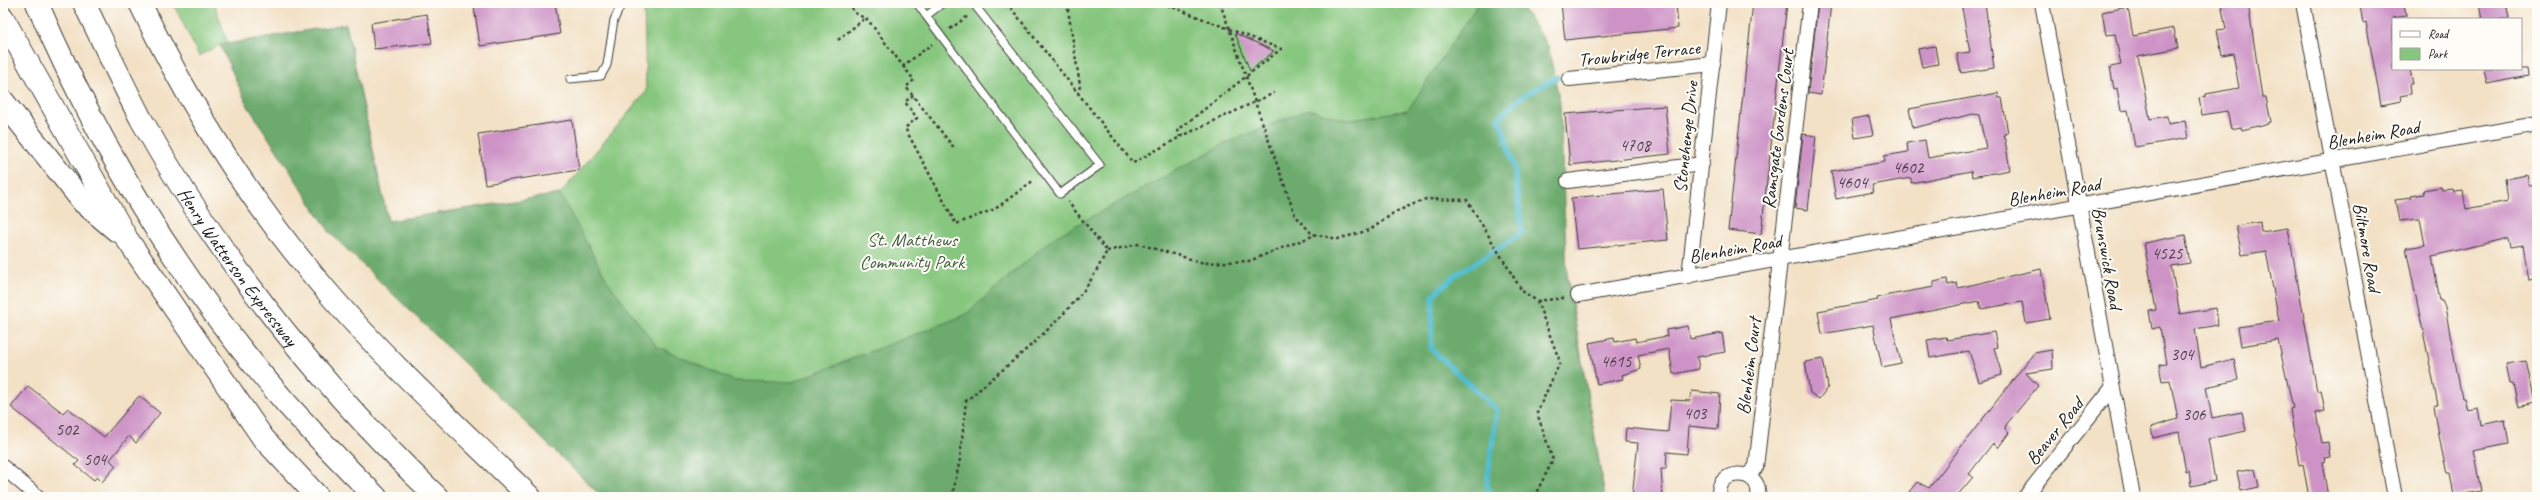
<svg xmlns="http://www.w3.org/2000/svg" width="2540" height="500" font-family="Caveat,sans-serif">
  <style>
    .green { fill: #86c67e; stroke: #51714d }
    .forest { fill: #6cab6d; stroke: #446444 }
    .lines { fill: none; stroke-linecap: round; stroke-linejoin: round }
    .stream { stroke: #51bbcd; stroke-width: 5.5 }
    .building { fill: #cd93c6 }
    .lane-casing { stroke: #3c3a36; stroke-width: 9 }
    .street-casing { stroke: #3c3a36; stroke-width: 16 }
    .highway-casing { stroke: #3c3a36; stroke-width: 24 }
    .path { stroke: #3c3a36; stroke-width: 2.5; stroke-dasharray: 3 3; stroke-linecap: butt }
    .lane { stroke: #fff; stroke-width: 7 }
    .street { stroke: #fff; stroke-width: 14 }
    .highway { stroke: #fff; stroke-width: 22 }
    .labels { text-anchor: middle; stroke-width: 4; stroke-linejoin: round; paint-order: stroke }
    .number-label { font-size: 17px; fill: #483a46 }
    .street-label { font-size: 19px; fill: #1c1c1c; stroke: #fdfcf7 }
    .park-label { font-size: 19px; fill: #466043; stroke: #fdfcf7 }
  </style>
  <rect width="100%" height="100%" fill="#fdfcf7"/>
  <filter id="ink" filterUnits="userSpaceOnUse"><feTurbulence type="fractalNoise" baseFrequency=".025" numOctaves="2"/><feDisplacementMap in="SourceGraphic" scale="8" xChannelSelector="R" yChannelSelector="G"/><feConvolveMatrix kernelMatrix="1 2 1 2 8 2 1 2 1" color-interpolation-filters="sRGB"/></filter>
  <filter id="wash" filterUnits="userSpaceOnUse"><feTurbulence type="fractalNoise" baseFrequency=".012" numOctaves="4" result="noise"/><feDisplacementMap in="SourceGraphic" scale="16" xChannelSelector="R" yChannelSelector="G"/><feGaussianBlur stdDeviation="0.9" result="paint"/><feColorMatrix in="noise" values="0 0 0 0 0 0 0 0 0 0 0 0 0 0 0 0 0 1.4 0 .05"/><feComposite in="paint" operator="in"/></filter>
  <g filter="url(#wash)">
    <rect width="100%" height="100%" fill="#f3e1c6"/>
    <!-- green -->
    <path class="green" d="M173 3H214L228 44 346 24 388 221 560 194 646 92 644 3H1522L1525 39 1543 131 1605 497 521 409 331 234 248 106 220 45 199 56Z"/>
    <!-- forest -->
    <path class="forest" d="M1484 3H1519L1548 46 1560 103 1567 277 1605 497H602L331 234 248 106 220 45 346 24 388 221 560 194 608 282 656 346 735 381 792 382 965 315 1053 238 1224 144 1309 109 1346 120 1408 110 1478 4Z"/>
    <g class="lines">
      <!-- stream -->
      <path class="stream" d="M1490 497 1487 483 1497 410 1431 349 1433 295 1456 275 1522 233 1514 166 1499 117 1520 98 1557 77"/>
    </g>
    <g id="blocks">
      <!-- building -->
      <path class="building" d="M499 3H555L560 34 480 46 474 7Z
        M1561 3H1676L1678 28 1565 40Z
        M1753 3H1787L1761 234 1728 230Z
        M1818 3H1831L1821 95 1808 93Z
        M1961 3H1985L1994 68 1961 73 1957 54 1970 52Z
        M2221 3H2248L2262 97H2266L2271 122 2262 125 2242 130 2241 127 2231 129 2227 111 2202 115 2199 98 2206 96V94L2239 88 2233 53 2222 55 2217 30 2226 29Z
        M2374 3H2404L2406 16 2393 18V69H2410L2413 84H2410L2411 94 2400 96 2401 101 2381 105 2366 22 2363 23 2360 6Z
        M2479 3H2506L2509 19H2482Z
        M2128 7 2133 36 2174 28 2178 48 2138 56 2150 119 2167 116 2168 124 2185 121 2188 138 2135 147 2128 110 2121 111 2117 88 2114 89 2110 67 2121 65 2115 34 2106 35 2102 12Z
        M427 14 432 43 374 49 371 23Z
        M1235 33 1274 51 1250 71Z
        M1935 46 1938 64 1922 67 1918 49Z
        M2484 69H2527L2528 76 2487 84Z
        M1998 93 1999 98H2002L2008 133 2004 134 2010 170 1972 177 1971 171 1911 183V178L1872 185 1874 192 1836 199 1831 171 1885 162 1884 156 1908 152 1907 143 1925 140 1928 158 1986 148 1979 115 1973 114 1913 128 1909 109Z
        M1665 106 1670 154 1570 165 1565 114Z
        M1869 116 1873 135 1855 138 1852 119Z
        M572 120 579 170 485 184 478 134Z
        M1803 134 1816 136 1808 210 1795 208Z
        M2527 175 2529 185 2537 184V279L2529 280 2523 245 2511 247 2509 238 2432 256 2440 301H2442L2445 307 2462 398H2464L2467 410 2478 408 2481 425 2505 420 2509 443 2473 450 2481 491 2454 496 2450 473H2447L2442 452 2434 406 2438 405 2406 248 2425 245 2420 219 2399 221 2395 200 2412 198 2411 196 2424 194 2423 190 2441 187 2442 190 2453 189 2454 192 2463 191 2466 209 2508 201 2505 179Z
        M1663 189 1668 240 1577 249 1571 198Z
        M2260 222 2261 232 2288 228 2317 391 2321 390 2325 411 2316 413 2322 443 2328 442 2330 457 2324 458 2325 461 2322 462 2328 497H2309L2303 465 2299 466 2290 409 2293 408 2278 340 2241 346 2238 327 2279 321 2266 251 2242 255 2236 226Z
        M2185 235 2190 263 2171 266 2180 314 2216 308 2218 325 2195 329 2201 367 2234 359 2238 380 2206 387 2212 418 2242 412 2246 431 2208 439 2215 481 2191 486 2189 471 2186 472 2179 432 2153 438 2151 427 2178 419 2170 380 2162 381 2159 365 2166 364 2160 327 2152 329 2149 311 2156 310 2144 243Z
        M2041 269 2050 319 2026 323 2022 302 1981 309 1979 301 1891 319 1901 363 1882 367 1873 325 1822 334 1818 311 1878 300 1877 298 1889 295 1934 287V282L1947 279 1948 285 1957 283 1958 288Z
        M1688 326 1690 339 1722 333 1725 352 1697 357 1699 369 1673 374 1669 349 1638 355 1641 369 1622 375 1623 379 1597 384 1589 343 1614 338 1615 342 1635 338 1636 342 1667 336 1666 330Z
        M1994 332 1997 347 1994 348 2002 375 1979 382 1969 351 1930 358 1927 340 1946 337 1947 340Z
        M2052 350 2053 369 2026 373 2038 386 2006 425 2005 429 2009 433 1998 448 1993 443 1969 474 1973 477 1956 497H1905L1917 482 1929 488 2034 353Z
        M1823 359 1828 387 1819 399 1810 393 1805 362Z
        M2526 361 2535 403 2518 407 2513 383H2510L2506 364Z
        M28 386 63 413 68 408 104 437 139 396 160 413 136 443 129 436 110 460 116 466 102 482 97 477 94 480 75 465 79 461 11 407Z
        M1692 391 1720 394 1718 429 1689 426 1687 454 1667 452 1666 469H1661L1663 497H1632L1638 443 1625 442 1626 428 1668 432 1671 400 1690 401Z
        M2255 469 2259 487 2241 491 2237 472Z"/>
    </g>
  </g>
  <g filter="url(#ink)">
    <use href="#blocks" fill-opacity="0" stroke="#3c3a36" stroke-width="1"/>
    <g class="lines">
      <!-- lane casing -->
      <g class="lane-casing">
        <path id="lane" d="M917 3 926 16 943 3
          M926 16 1060 194 1100 165 973 3
          M570 79 601 76 607 65 614 20 622 3"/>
      </g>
      <!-- street casing -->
      <g class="street-casing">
        <path id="street" d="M2042 3 2133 497
          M2303 3 2395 497
          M1569 79 1713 64
          M1568 181 1702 164
          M1689 276 1719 3
          M1578 295 2537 124
          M3 467 38 497
          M1748 475 1756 467 1810 3
          M1720 497C1713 468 1763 466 1758 497
          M2025 497 2112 388"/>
      </g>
      <!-- highway casing -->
      <g class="highway-casing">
        <g id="highway">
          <path d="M37 3C99 147 183 285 286 403 315 435 345 466 376 497"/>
          <path id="s1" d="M84 3C103 42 121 81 141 119 220 260 321 386 437 497"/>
          <path d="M140 3C191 109 253 206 330 295 392 367 463 431 530 497"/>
          <path d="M3 18 127 239 263 438 318 497"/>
          <path d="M3 101 83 202 117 231"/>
        </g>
      </g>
      <!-- path -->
      <path class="path" d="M848 3 855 13 868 20 903 66 932 44
        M1007 3 1133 163 1180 137 1274 93
        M1067 3 1080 86 1078 93
        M1162 3 1281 49 1178 130 1180 137
        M1220 3 1295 215 1312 234 1338 239 1370 230 1395 212 1426 199 1467 200 1522 291 1537 301 1564 298
        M738 6 742 3
        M950 29 968 16
        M838 40 864 19
        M903 66 914 80 906 87 955 149
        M913 95 905 102 917 118 905 128 956 224 995 209 1034 180
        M1107 251 1139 244 1204 263 1249 261 1315 235
        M952 497 960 459 966 401C1006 366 1051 332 1084 290 1093 278 1100 264 1107 251L1068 202
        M1534 497 1553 460 1537 413 1560 362 1537 301"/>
      <!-- lane -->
      <use href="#lane" class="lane"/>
      <!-- street -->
      <use href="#street" class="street"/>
      <!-- highway -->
      <use href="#highway" class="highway"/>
    </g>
  </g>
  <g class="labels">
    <!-- number labels -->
    <g class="number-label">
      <text x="1635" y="151">4708</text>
      <text x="1908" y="173">4602</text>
      <text x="1852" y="188">4604</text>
      <text x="2167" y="259">4525</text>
      <text x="2182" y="360">304</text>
      <text x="1616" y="367">4615</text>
      <text x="1695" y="419">403</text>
      <text x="2194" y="420">306</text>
      <text x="67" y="435">502</text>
      <text x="95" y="465">504</text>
    </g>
    <!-- street labels -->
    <g class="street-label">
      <text transform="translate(1639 53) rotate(-6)" y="7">Trowbridge Terrace</text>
      <text transform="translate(1777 129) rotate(-83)" y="7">Ramsgate Gardens Court</text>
      <text transform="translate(2373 134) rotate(-10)" y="7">Blenheim Road</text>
      <text transform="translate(1685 137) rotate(-84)" y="7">Stonehenge Drive</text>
      <text transform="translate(2054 191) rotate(-10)" y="7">Blenheim Road</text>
      <text transform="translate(2368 247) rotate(80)" y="7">Biltmore Road</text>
      <text transform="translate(1735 248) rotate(-10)" y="7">Blenheim Road</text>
      <text transform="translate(2108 258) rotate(80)" y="7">Brunswick Road</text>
      <text dy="7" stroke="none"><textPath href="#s1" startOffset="306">Henry Watterson Expressway</textPath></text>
      <text transform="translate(1748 366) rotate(-83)" y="7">Blenheim Court</text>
      <text transform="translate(2054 431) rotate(-51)" y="7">Beaver Road</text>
    </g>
    <!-- park labels -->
    <g class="park-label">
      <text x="912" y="246">St. Matthews<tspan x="912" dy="22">Community Park</tspan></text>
    </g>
  </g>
  <!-- margin -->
  <rect width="2540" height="500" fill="none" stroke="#fdfcf7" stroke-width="16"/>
  <!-- legend -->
  <rect x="2392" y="18" width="130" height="52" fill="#fdfcf7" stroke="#a3a29f"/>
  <rect x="2400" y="31" width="20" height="6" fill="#ffffff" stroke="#a3a29f"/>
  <text x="2428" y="38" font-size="12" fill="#1c1c1c">Road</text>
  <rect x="2400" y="48" width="20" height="12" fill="#86c67e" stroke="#a3a29f"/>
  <text x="2428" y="58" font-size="12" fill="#1c1c1c">Park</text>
</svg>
